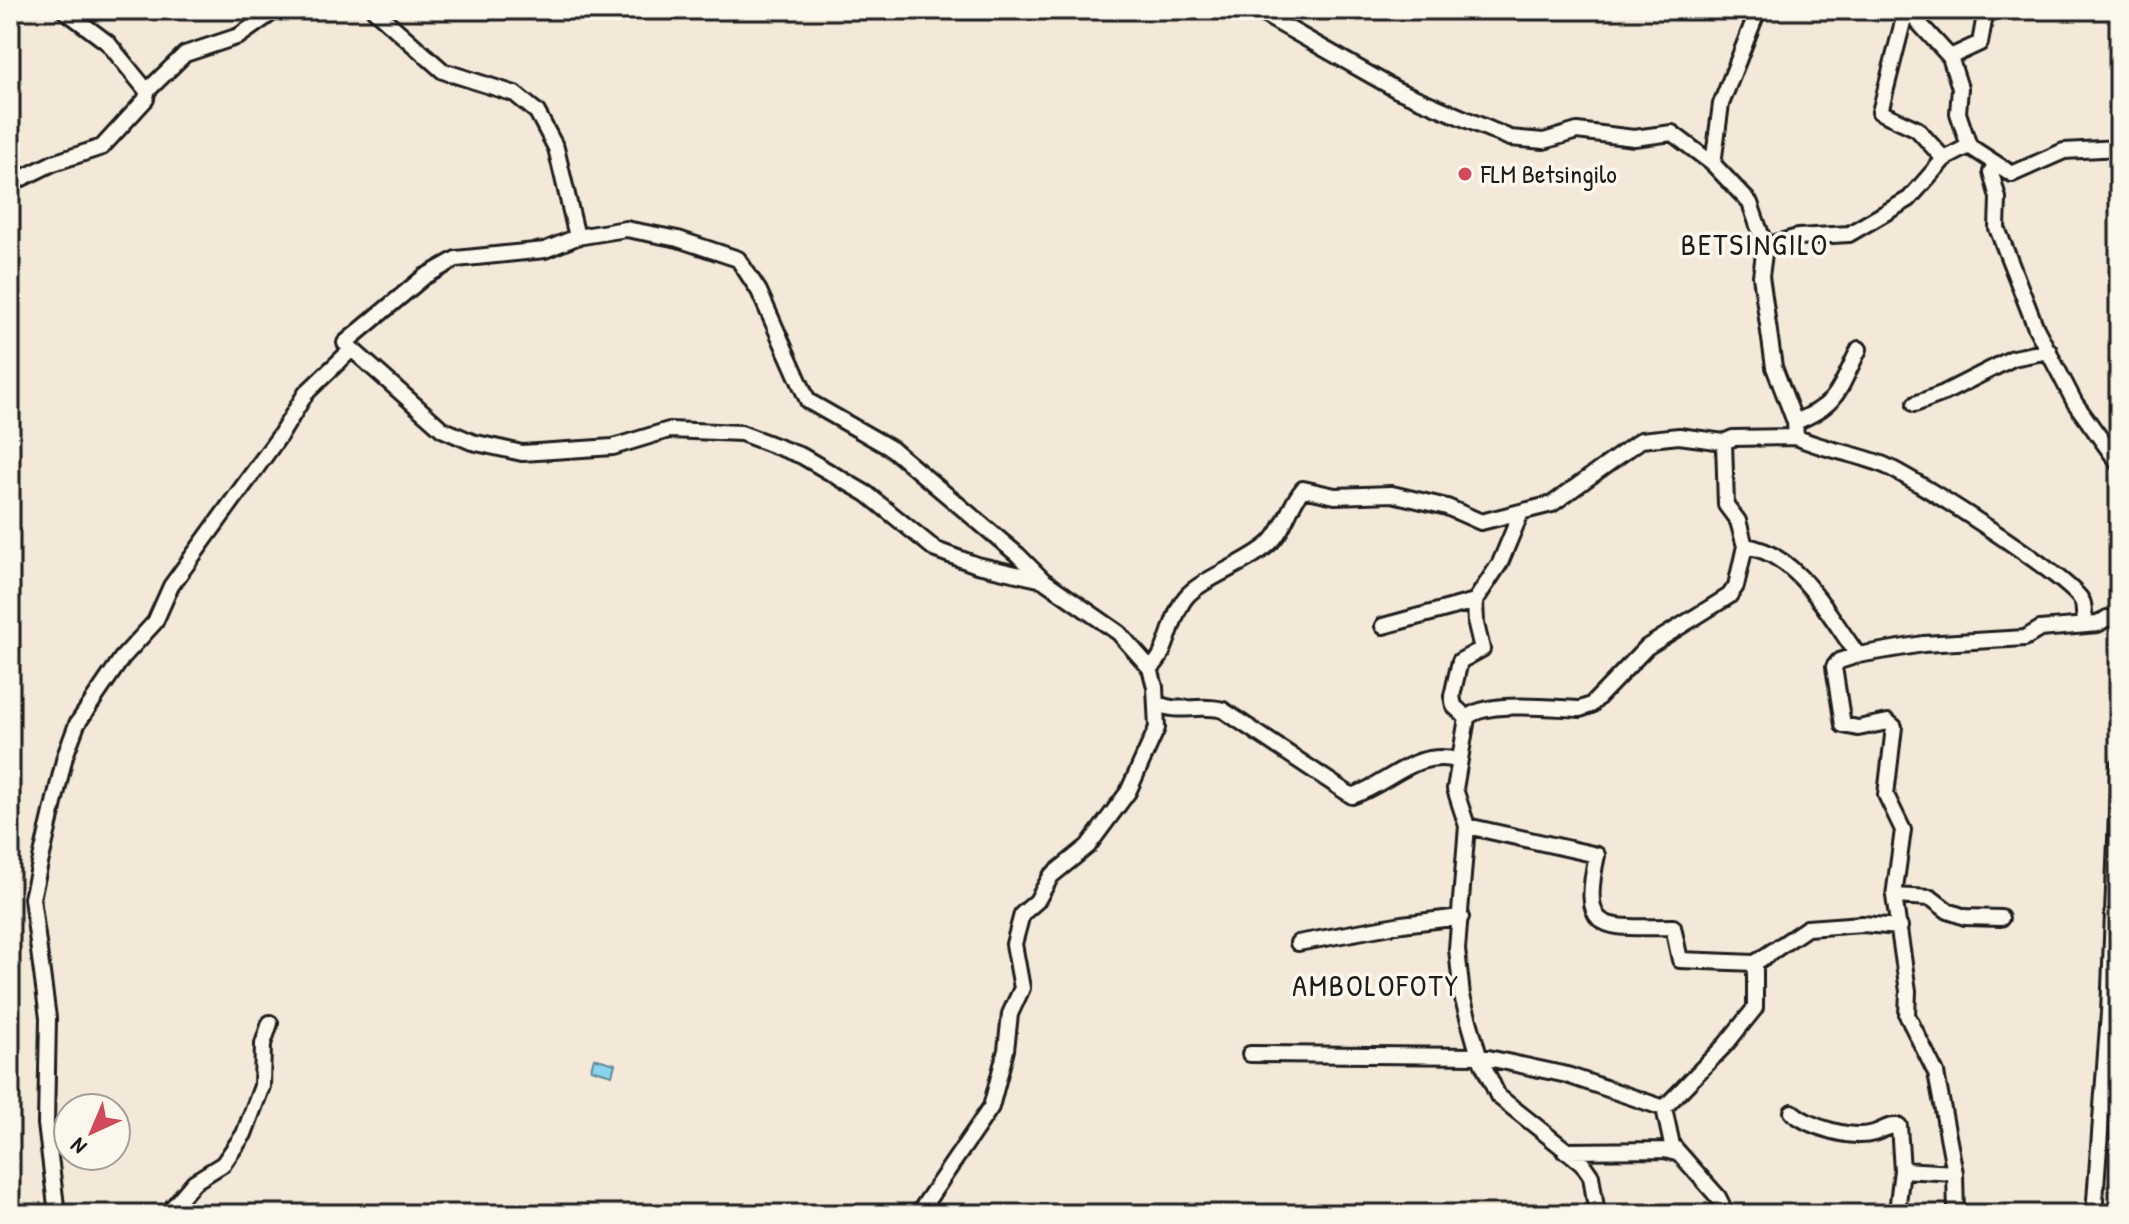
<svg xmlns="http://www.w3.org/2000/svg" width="2129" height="1224" font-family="'Patrick Hand',sans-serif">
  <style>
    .water { fill: #8bd3ec; stroke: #5f8a99; stroke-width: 2 }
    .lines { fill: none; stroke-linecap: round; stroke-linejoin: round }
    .minor-casing { stroke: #1c1c1c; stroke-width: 20 }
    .minor { stroke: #fbf7ec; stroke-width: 14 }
    .poi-dot { fill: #d1495b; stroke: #fbf7ec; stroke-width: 3 }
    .labels { text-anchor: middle; stroke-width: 7; stroke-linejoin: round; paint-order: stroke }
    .poi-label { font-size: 26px; fill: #1c1c1c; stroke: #fbf7ec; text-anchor: start }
    .quarter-label { font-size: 30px; letter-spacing: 2px; fill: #1c1c1c; stroke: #fbf7ec }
  </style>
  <rect width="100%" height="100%" fill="#f4e9d9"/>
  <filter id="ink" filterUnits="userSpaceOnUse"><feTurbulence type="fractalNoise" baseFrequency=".0125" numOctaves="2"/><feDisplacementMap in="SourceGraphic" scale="16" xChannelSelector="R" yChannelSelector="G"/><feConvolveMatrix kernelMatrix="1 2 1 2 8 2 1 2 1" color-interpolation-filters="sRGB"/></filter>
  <g filter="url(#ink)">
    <!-- water -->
    <path class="water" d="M594 1058 615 1064 612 1075 591 1069Z"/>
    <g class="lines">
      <!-- minor casing -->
      <g class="minor-casing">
        <path id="minor" d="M374 10 443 71 515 94 537 112 556 148 577 237
          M1256 10 1397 90 1510 138 1544 141 1577 131 1634 138 1672 133 1713 164
          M1758 10 1721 104 1713 164 1750 203 1765 246 1761 276 1774 367 1795 422 1796 437C1824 450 1855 453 1884 465 1913 477 2071 578 2082 601 2085 606 2083 617 2086 624
          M1906 10 1880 112 1917 129 1944 159
          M1907 10 1950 57
          M1986 10 1980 43 1950 57 1960 88 1958 113 1969 146 2012 174 2064 151 2119 148
          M147 91 185 54 239 36 276 10
          M1995 165 1991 172 1998 198 1997 228 2036 328 2075 403 2119 464
          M10 184 53 163 102 147 146 99 147 91 108 43 64 10
          M1765 246 1798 237 1849 234 1909 199 1944 159 1969 146
          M1915 404 1944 393 2013 358 2049 351
          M1795 422C1839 405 1839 389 1859 349
          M1520 515 1500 563 1475 601 1476 624 1482 649 1460 661 1452 696 1454 706 1467 718 1455 789 1467 826 1457 949 1462 996 1479 1056 1498 1096 1582 1163 1591 1176 1597 1214
          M1745 546C1798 553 1829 616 1858 655
          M1383 626 1475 601
          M1150 668C1168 657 1170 616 1186 597 1202 578 1249 563 1270 543 1285 529 1289 505 1303 489L1335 496 1392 494 1447 507 1481 522 1552 504 1641 440 1679 436 1724 442 1733 438 1796 437
          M1156 703C1180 715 1196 703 1223 710L1352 796C1391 783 1414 749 1457 760
          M1467 718C1484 700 1554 708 1580 709L1591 705 1647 647 1729 596 1736 586 1745 546 1738 521 1726 505 1724 442
          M1467 826 1597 855C1579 936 1605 927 1673 927L1680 960 1755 963 1807 928 1862 924 1900 927
          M1894 896 1931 898 1948 911 1965 917 2001 918
          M1298 943 1402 924 1461 917
          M1250 1054 1479 1056 1567 1075 1664 1108 1672 1145 1718 1197 1722 1205 1721 1214
          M1664 1108 1726 1044 1755 1008V963
          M1792 1112C1809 1127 1852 1140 1874 1133 1884 1130 1887 1125 1899 1126L1902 1170 1898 1203
          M1565 1151 1665 1150 1680 1154
          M1902 1170 1955 1173
          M57 1214 46 1124 48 1018 32 898 65 756 77 724 122 658 155 622 171 586 281 434 306 393 351 350
          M167 1214 194 1182 223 1164 244 1134 262 1086 263 1044 270 1023
          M918 1214 991 1107 1006 1050 1010 1014 1022 988 1014 944 1022 914 1037 901 1051 876 1088 846 1128 792 1157 728 1155 687 1150 668 1119 633 1043 580 1018 555 892 449 808 401 759 291 738 259 678 239 626 229 577 237 545 250 456 259 424 277 345 343 442 429 472 442 522 453 613 447 669 430 741 433 802 456 867 494 936 550 977 565 1043 580
          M1956 1214 1955 1173 1936 1073 1907 1015 1908 991 1894 896 1903 830 1886 795 1894 727 1888 722 1858 728 1843 725 1834 667 1839 661 1858 655 1923 644 2025 638 2040 629 2098 624 2107 618 2119 620
          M2094 1214 2109 1013 2119 765"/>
      </g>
      <!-- minor -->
      <use href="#minor" class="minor"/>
    </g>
  </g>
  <!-- markers -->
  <circle class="poi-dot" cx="1465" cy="174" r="8"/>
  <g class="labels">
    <!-- poi labels -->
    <g class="poi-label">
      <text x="1481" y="183">FLM Betsingilo</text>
    </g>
    <!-- quarter labels -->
    <g class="quarter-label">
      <text x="1755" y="255">BETSINGILO</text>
      <text x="1376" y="996">AMBOLOFOTY</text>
    </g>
  </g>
  <!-- margin -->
  <rect width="2129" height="1224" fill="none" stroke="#fbf7ec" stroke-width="40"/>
  <rect x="20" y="20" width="2089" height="1184" fill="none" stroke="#1c1c1c" stroke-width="3" filter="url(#ink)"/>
  <!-- north arrow -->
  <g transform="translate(92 1132) rotate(224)"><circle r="38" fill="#fbf7ec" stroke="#a29f99" stroke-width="2"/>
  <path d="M0-6L14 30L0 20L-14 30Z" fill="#d1495b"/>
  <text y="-12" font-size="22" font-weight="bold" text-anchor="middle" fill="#1c1c1c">N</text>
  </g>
</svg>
